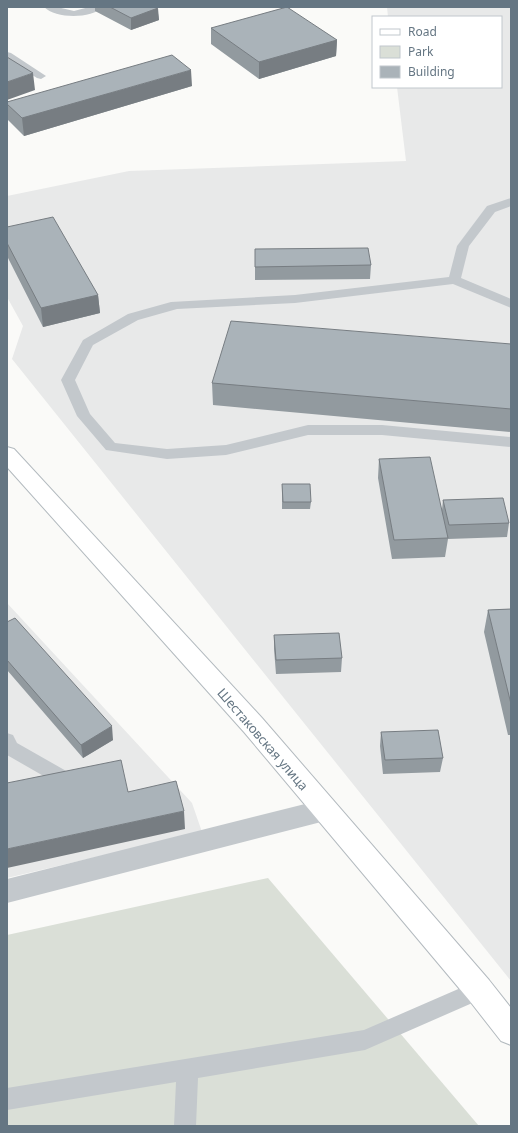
<svg xmlns="http://www.w3.org/2000/svg" width="518" height="1133" font-family="'Noto Sans',sans-serif">
  <style>
    .built { fill: #e8e9e9 }
    .green { fill: #dadfd7 }
    .lines { fill: none; stroke-linecap: round; stroke-linejoin: round }
    .secondary-casing { stroke: #b3babf; stroke-width: 2 }
    .service { fill: #c3c8cc; fill-rule: evenodd }
    .minor { fill: #c3c8cc; fill-rule: evenodd }
    .secondary { fill: #fff; fill-rule: evenodd }
    .wall { fill: #929a9f }
    .shaded-wall { fill: #777d82 }
    .building { fill: #aab3b9; stroke: #777d82 }
    .labels { text-anchor: middle; stroke-width: 4; stroke-linejoin: round; paint-order: stroke }
    .street-label { font-size: 13px; fill: #657683; stroke: #fff }
  </style>
  <rect width="100%" height="100%" fill="#fafaf8"/>
  <!-- built -->
  <path class="built" d="M387 7H511V981L12 359 23 326 7 297V196L129 171 406 161 397 87H501V17H388Z
    M7 603 192 803 202 832 7 878Z"/>
  <!-- green -->
  <path class="green" d="M268 878 479 1126H7V935Z"/>
  <g class="lines">
    <!-- secondary casing -->
    <g class="secondary-casing">
      <path id="secondary" d="M7 447 14 449 262 718 489 980 511 1008V1045L501 1041 469 1000 244 732 7 467Z"/>
    </g>
    <!-- service -->
    <path class="service" d="M44 7H57L74 11 89 7H103C91 19 56 19 44 7Z
      M7 52 11 53 46 76 41 79 37 78 7 59Z
      M511 198V206L495 212 469 246 461 278 511 299V308L453 284 295 303 177 309 138 320 93 345 75 380 90 414 115 443 167 449 226 445 308 425H382L511 437V447L382 435H308L226 455 167 459 106 450 77 416 61 380 83 340 128 314 171 302 295 295 449 277 457 246 487 206Z
      M7 733 13 735 17 743 68 772 70 777 68 782 61 785 54 782 7 755Z
      M479 980 486 983 489 990 486 997 365 1050 198 1078 196 1126H174L176 1082 7 1110V1088L364 1030Z"/>
    <!-- minor -->
    <path class="minor" d="M325 799 334 802 338 810 334 818 325 821 7 903V879Z"/>
    <!-- secondary -->
    <use href="#secondary" class="secondary"/>
  </g>
  <!-- wall -->
  <path class="wall" d="M95 7H157L159 20 131 30 95 11Z
    M211 28 337 40 336 56 259 79 211 44Z
    M192 86 24 136 8 120 7 102Z
    M7 227 98 295 100 313 43 327 7 256Z
    M255 249 371 265 370 279 255 280Z
    M511 344V432L213 405 212 383Z
    M379 459 442 510 443 500 509 523 507 537 448 539 445 557 392 559 378 478Z
    M282 484 311 502 310 509H282Z
    M511 609V735H508L484 632 488 610Z
    M7 622 113 740 83 758 7 670Z
    M274 635 342 658 341 672 276 674 274 649Z
    M381 732 443 758 440 772 383 774 380 746Z"/>
  <!-- shaded-wall -->
  <path class="shaded-wall" d="M158 8 159 20 131 30V18Z
    M337 40 336 56 259 79V62Z
    M191 70 192 86 24 136 22 118Z
    M33 73 35 90 7 100V82Z
    M98 295 100 313 43 327 41 308Z
    M112 726 113 740 83 758 81 745Z
    M184 811 185 829 7 868V849Z"/>
  <!-- building -->
  <path class="building" d="M110 7H157L158 8 131 18Z
    M287 7 337 40 259 62 211 28Z
    M172 55 191 70 22 118 7 104V102Z
    M7 57 33 73 7 82Z
    M53 217 98 295 41 308 7 243V227Z
    M368 248 371 265 255 267V249Z
    M231 321 511 344V409L212 383Z
    M430 457 448 538 394 540 379 459Z
    M282 484H310L311 502H283Z
    M503 498 509 523 449 525 443 500Z
    M511 609V704L488 610Z
    M15 618 112 726 81 745 7 660V622Z
    M339 633 342 658 276 660 274 635Z
    M438 730 443 758 385 760 381 732Z
    M121 760 128 792 176 781 184 811 7 849V783Z"/>
  <g class="labels">
    <!-- street labels -->
    <g class="street-label">
      <text transform="translate(263 739) rotate(49)" y="5">Шестаковская улица</text>
    </g>
  </g>
  <!-- border -->
  <rect width="518" height="1133" fill="none" stroke="#657683" stroke-width="16"/>
  <!-- legend -->
  <rect x="372" y="16" width="130" height="72" fill="#ffffff" stroke="#c1c8cd"/>
  <rect x="380" y="29" width="20" height="6" fill="#ffffff" stroke="#c1c8cd"/>
  <text x="408" y="36" font-size="12" fill="#657683">Road</text>
  <rect x="380" y="46" width="20" height="12" fill="#dadfd7" stroke="#c1c8cd"/>
  <text x="408" y="56" font-size="12" fill="#657683">Park</text>
  <rect x="380" y="66" width="20" height="12" fill="#aab3b9" stroke="#c1c8cd"/>
  <text x="408" y="76" font-size="12" fill="#657683">Building</text>
</svg>
